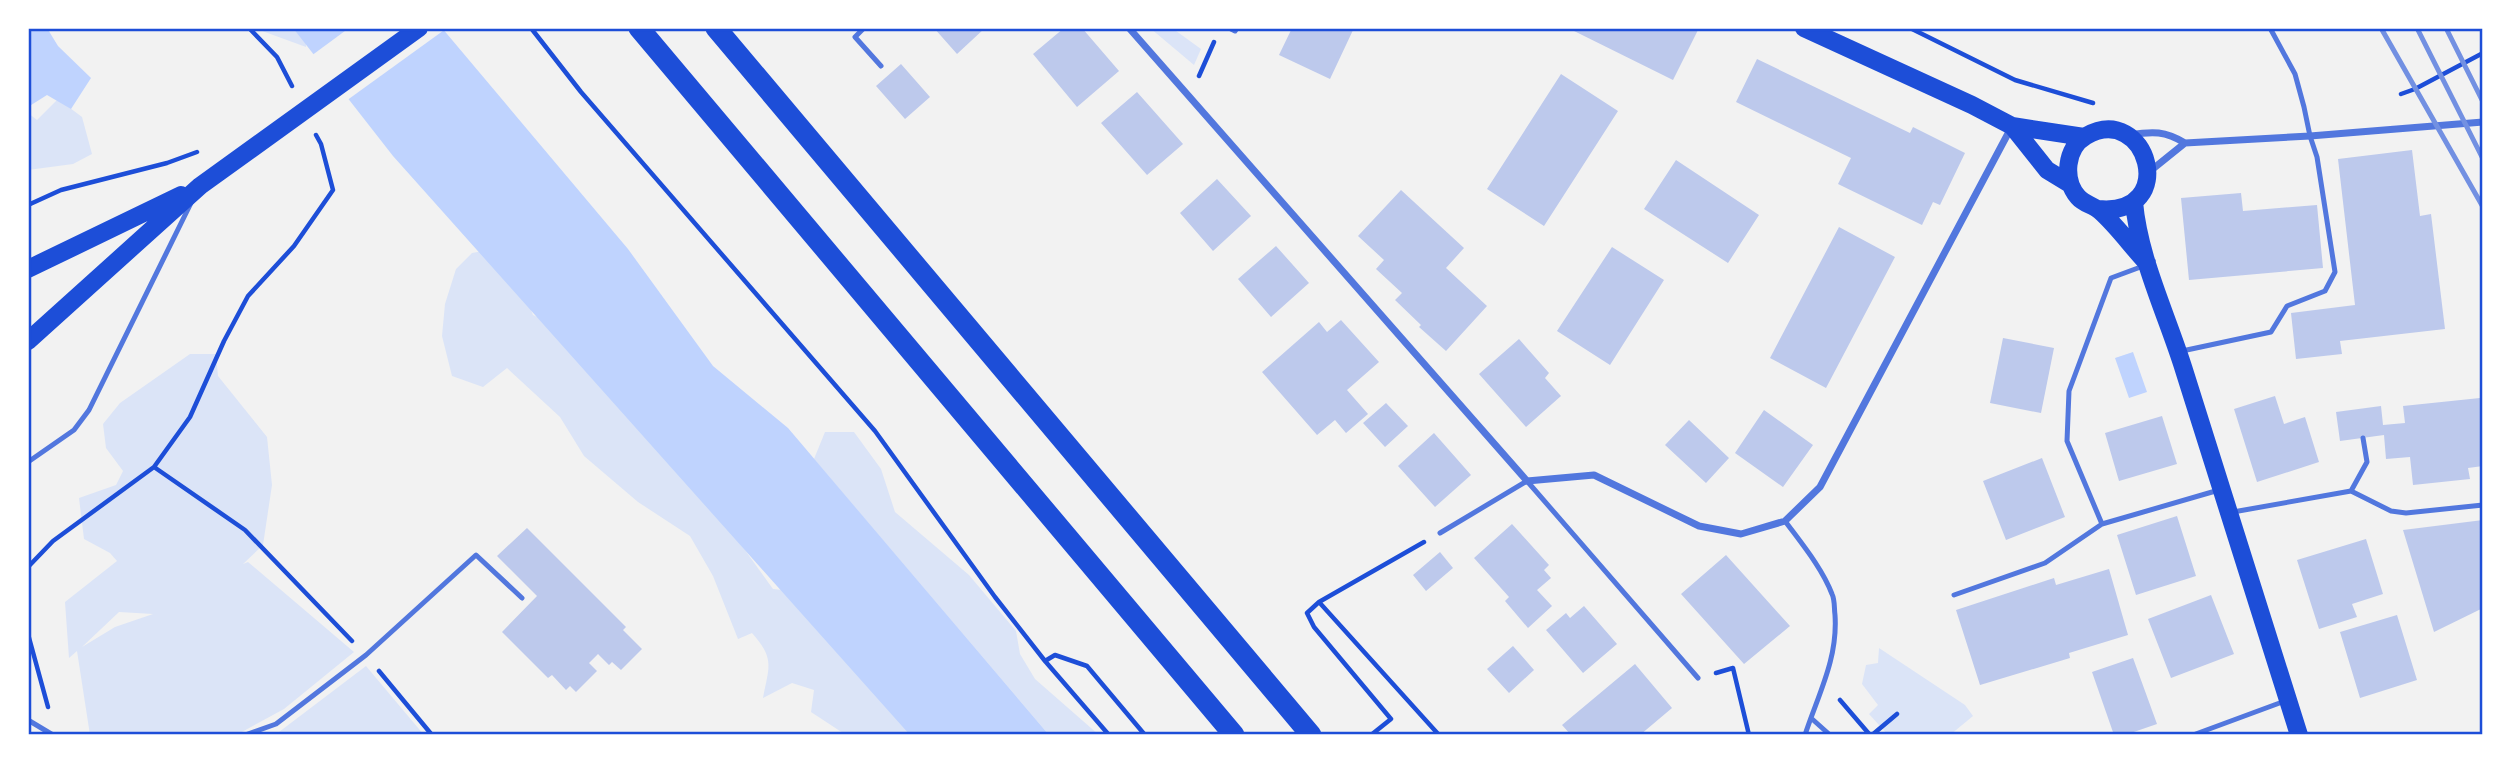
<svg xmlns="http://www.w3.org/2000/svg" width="2511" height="763" font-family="Figtree,sans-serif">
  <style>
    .green { fill: #dbe4f7; fill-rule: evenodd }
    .water { fill: #bfd3fe }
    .pier { fill: #f2f2f2 }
    .building { fill: #bdc9ec }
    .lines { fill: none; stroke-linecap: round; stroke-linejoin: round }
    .path { stroke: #1d4ed8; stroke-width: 4.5 }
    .service { stroke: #5277de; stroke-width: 5 }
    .minor { stroke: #5277de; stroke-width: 7 }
    .primary { stroke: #1d4ed8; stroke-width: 18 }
    .motorway { stroke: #1d4ed8; stroke-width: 21 }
    .rail { stroke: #7290e2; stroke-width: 5 }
    .neatline { fill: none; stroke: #1d4ed8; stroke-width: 2.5 }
  </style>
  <rect width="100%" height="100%" fill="#f2f2f2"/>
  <!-- green -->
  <path class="green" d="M254 28H307L306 47Z
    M1150 28H1172L1201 49 1194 65Z
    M58 99 82 117 92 154 73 164 28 170V113L37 120Z
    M494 249 521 284 533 315 598 346 773 589 802 592 921 735H846L811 712 814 690 792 683 763 698C769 666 775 659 752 633L738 639 713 576 690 536 638 502 584 456 560 417 507 368 483 387 452 376 442 336 445 304 456 269 472 253Z
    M190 354H216L218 376 267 437 272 485 263 545 243 564 248 562 354 652 284 709 240 733 90 735 77 651 69 658 65 602 117 561 110 553 84 539 79 498 116 485 123 471 106 448 103 424 120 403ZM119 612 153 614 115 627 82 647Z
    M825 432H854L881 469 895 512 969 575 1016 631 1020 654 1035 679 1099 735H1049L814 459Z
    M1879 648 1965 705 1973 716 1950 735H1888L1869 714 1878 705 1862 684 1866 665 1878 663Z
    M366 666 424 735H272L279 732Z"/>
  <!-- water -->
  <path class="water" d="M28 28H47L58 46 91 78 71 109 47 95 28 107Z
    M293 28H442L628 249 713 366 788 428 1049 735H910L393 156Z
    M2133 352 2147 392 2129 398 2115 358Z"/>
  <!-- pier -->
  <path class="pier" d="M349 28H447L346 101 311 56Z"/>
  <!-- building -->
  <path class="building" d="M934 28H985L957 54Z
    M1064 28H1082L1119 71 1077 107 1033 54Z
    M1292 28H1354L1330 79 1279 55Z
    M1568 28H1699L1673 80Z
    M1757 59 1910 133 1913 127 1965 153 1940 205 1933 202 1922 225 1838 184 1851 158 1736 102Z
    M901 64 930 97 905 119 876 86Z
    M1561 74 1618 111 1544 226 1487 189Z
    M1137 92 1183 144 1147 175 1101 123Z
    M2412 150 2420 216 2431 214 2445 329 2340 341 2342 354 2296 359 2291 313 2355 305 2338 159Z
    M1676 160 1759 215 1728 263 1644 209Z
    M1217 179 1251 216 1213 251 1180 213Z
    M1401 190 1464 248 1446 268 1487 306 1446 351 1419 327 1421 325 1395 300 1402 293 1376 269 1384 260 1358 236Z
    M2241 193 2243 211 2317 205 2323 268 2189 280 2181 198Z
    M1839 227 1895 257 1826 388 1770 358Z
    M1276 246 1309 283 1271 317 1238 279Z
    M1612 247 1664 280 1610 365 1557 331Z
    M1341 320 1379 362 1347 390 1368 414 1346 433 1335 420 1317 435 1262 372 1319 322 1327 332Z
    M2003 338 2054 348 2041 413 1990 403Z
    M1519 339 1549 373 1545 378 1561 396 1526 427 1479 374Z
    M2275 396 2284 424 2305 417 2319 462 2257 482 2234 409Z
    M2480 398 2483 431V466L2468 468 2470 479 2413 485 2410 457 2386 459 2384 435 2340 441 2336 412 2381 406 2383 425 2405 423 2403 406Z
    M1386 403 1408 426 1385 447 1363 423Z
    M1764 410 1813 445 1783 487 1735 453Z
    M2162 416 2177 464 2119 481 2105 433Z
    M1689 420 1729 458 1706 483 1665 445Z
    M1434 433 1471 475 1435 507 1398 466Z
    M2042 458 2065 517 2006 540 1983 481Z
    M2177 516 2196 576 2136 595 2117 535Z
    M2483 520V608L2434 632 2403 530Z
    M1512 524 1549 565 1544 570 1551 578 1537 590 1552 606 1528 628 1505 601 1509 597 1474 558Z
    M527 528 626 627 623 630 642 649 621 670 612 662 609 665 598 654 589 663 597 671 576 692 570 686 566 690 552 675 548 678 502 632 537 596 497 556Z
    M2366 539 2383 594 2352 604 2357 617 2319 629 2297 560Z
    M1440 552 1453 568 1426 591 1413 575Z
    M1726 555 1790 626 1744 664 1681 594Z
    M2109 569 2128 635 2069 653 2070 658 1980 685 1956 610 2054 578 2056 585Z
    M2211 595 2234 654 2171 678 2148 619Z
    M1584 606 1617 644 1583 673 1546 630 1566 613 1570 618Z
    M2397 615 2417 680 2360 698 2340 632Z
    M1513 646 1534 670 1509 693 1487 669Z
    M2133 658 2157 724 2125 735H2114L2092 672Z
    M1635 664 1672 708 1640 735 1635 733 1633 735H1571L1562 725Z"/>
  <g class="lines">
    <!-- path -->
    <path class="path" d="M249 28 277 57 292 86
      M531 28 581 92 875 431 995 597 1045 661 1109 735
      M1910 28 2015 80 2093 103
      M1199 76 1214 42
      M2401 94 2415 89 2483 53
      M28 205 61 190 167 163 197 152
      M154 467 245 530 352 641
      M28 567 53 541 154 467 190 417 224 341 248 296 294 246 333 190 321 144 316 135
      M1319 602 1439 735
      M28 634 48 707
      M1045 661 1055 655 1087 666 1145 735
      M379 671 432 735
      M1716 673 1733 668 1749 735
      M1840 700 1870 735
      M1371 735 1391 719 1314 627 1307 613 1319 602 1424 542
      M1872 735 1897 714"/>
    <!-- service -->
    <path class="service" d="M864 28 855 37 881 66
      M1229 28 1235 31 1237 28
      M2182 351 2271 332 2287 306 2325 291 2335 272 2317 157 2310 136 2304 107 2295 74 2270 28
      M28 462 74 430 89 410 191 203
      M2351 491 2367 462 2363 438
      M2233 512 2351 491 2391 511 2406 513 2483 505
      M1785 521C1802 544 1822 568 1832 594 1835 600 1834 608 1835 615 1838 659 1818 695 1805 735
      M2102 524 2067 441 2069 391 2111 278 2146 265
      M1440 533 1527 481 1698 678
      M1954 595 2045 563 2102 524 2219 490
      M1811 718 1830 735
      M28 720 53 735
      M245 735 276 724 366 655 476 555 522 598
      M2193 735 2285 701"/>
    <!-- minor -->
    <path class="minor" d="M1129 28 1527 481 1594 475 1699 526 1741 534 1785 521 1820 487 2012 126
      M2130 135C2153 131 2165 131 2185 143L2310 136 2483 122
      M2149 172 2185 143"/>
    <!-- primary -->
    <path class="primary" d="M1804 28 1972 105 2012 126 2084 137
      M2012 126 2047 170 2070 184
      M2134 202C2139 259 2167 315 2184 370 2223 491 2261 613 2299 735
      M2098 209C2181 217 2147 101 2086 136 2065 148 2063 180 2078 197 2084 204 2093 205 2100 211 2117 226 2131 246 2147 263
      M28 269 181 195
      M28 341 200 186 419 28"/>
    <!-- motorway -->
    <path class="motorway" d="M639 28 1234 735
      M716 28 1311 735"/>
    <!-- rail -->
    <path class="rail" d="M2381 28 2483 207
      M2417 28 2483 159
      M2446 28 2483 102"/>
  </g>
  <!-- border -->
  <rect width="2511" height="763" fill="none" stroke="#ffffff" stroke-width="60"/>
  <rect x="30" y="30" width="2451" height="703" class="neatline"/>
</svg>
